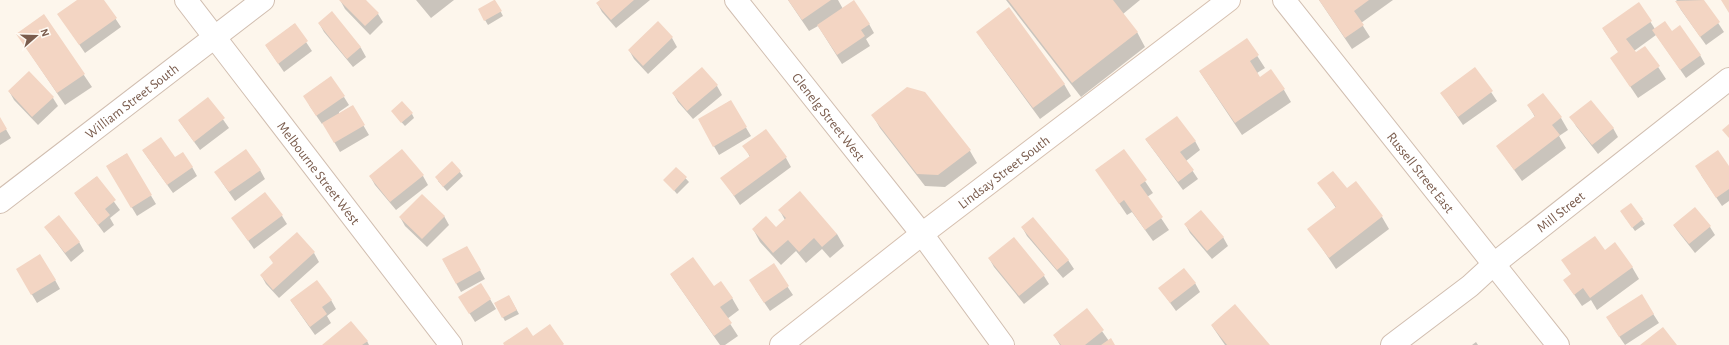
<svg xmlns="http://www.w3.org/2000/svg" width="1729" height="345" font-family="'Alegreya Sans',sans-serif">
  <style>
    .shadow { fill: #0003 }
    .building { fill: #f3d5c3 }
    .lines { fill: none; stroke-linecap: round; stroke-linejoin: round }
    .minor-casing { stroke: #d1beb0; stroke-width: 24 }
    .secondary-casing { stroke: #d6c0b0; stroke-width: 24 }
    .minor { stroke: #fff; stroke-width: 22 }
    .secondary { stroke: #fff; stroke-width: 22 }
    .labels { text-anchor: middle; stroke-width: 4; stroke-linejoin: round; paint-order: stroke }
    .street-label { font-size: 14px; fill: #7a5c4d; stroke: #fffaf3 }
  </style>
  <rect width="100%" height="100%" fill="#fdf6ec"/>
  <!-- shadow -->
  <path class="shadow" d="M79 0H103L121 27 85 53 59 15Z
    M340 0H365L378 14 383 22 370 35 345 9Z
    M416 0H454L431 18Z
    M601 0H650L616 28 602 12 597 3Z
    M788 0H838L843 9 869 24 874 33 866 39 870 46 842 64 818 26 809 31Z
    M1006 0H1140L1123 14 1137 32 1145 47 1081 97Z
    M1319 0H1393L1361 23 1370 37 1352 49Z
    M1677 0H1703L1724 32 1706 45 1681 10 1676 1Z
    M495 1 503 16 488 25 479 10Z
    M1639 4 1655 29 1672 32 1700 55 1705 64 1686 78 1656 35 1634 51 1635 54 1645 47 1666 79 1638 98 1611 58 1619 53 1603 29Z
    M332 13 361 48 366 57 353 67 324 32 319 23Z
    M44 16 92 87 65 105 25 46Z
    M658 22 672 38 677 47 648 74 634 59 629 50Z
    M294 24 312 51 284 72 266 46Z
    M978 32 1064 84 1071 96 1040 119 985 44Z
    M1247 40 1265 68 1257 73 1260 78 1284 90 1291 102 1242 135 1200 72Z
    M1475 68 1497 101 1463 125 1441 93Z
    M702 69 717 86 722 95 693 119 678 102 673 93Z
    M9 91 53 98 58 106 38 125 14 100Z
    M344 97 349 105 339 112V114L352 106 369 135 340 152 323 123 322 124 309 105Z
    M208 98 229 128 200 150 179 121Z
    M730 101 751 136 719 155 699 120Z
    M1528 105 1561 118 1568 130 1559 136 1566 148 1522 181 1497 146 1535 117Z
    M412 114 414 118 405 126 395 115Z
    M873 116 970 151 977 163 945 187 925 186 880 128Z
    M1571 117 1613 128 1618 137 1598 154 1576 126Z
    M0 119 11 138 0 145Z
    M1146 140 1195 141 1200 150 1186 161 1198 179 1183 190Z
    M744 146 786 158 791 167 740 205 722 178 750 157Z
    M1124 150 1153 193 1147 197 1169 230 1153 241 1132 212 1127 215 1096 170Z
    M143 151 175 158 192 167 197 176 173 193Z
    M126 154 156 204 137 216 107 166Z
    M452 162 463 176 447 191 438 181Z
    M1729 167V201L1722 206 1701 175Z
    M676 168 689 182 677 194 665 180Z
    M260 170 265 179 235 201 221 181Z
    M370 176H423L428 185 396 210 375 185Z
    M96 177 120 210 110 218 114 225 104 233 75 194Z
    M1319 183 1346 189 1382 217 1389 229 1336 269 1309 229 1336 208Z
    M1631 204 1645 224 1635 231 1624 216Z
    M780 211 837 234 844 246 830 258 822 249 806 263 796 251 781 265 760 242 753 229 776 228 785 220Z
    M282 216 287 224 254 249 232 218Z
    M444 216 449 225 427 247 405 226 400 217Z
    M1185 224 1223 237 1228 246 1212 259 1190 233Z
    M1674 226 1710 227 1715 235 1695 253 1680 234Z
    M45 227 79 242 84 251 71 262Z
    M1022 227 1068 260 1074 269 1063 278 1027 236Z
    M467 247 485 279 461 292 443 260Z
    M1605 251 1632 267 1639 279 1597 310 1591 300 1582 306 1564 280 1572 275 1563 261Z
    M314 253 319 262 279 298 266 284 261 275 274 264Z
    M989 258 1044 276 1049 284 1024 304 994 267Z
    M773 265 793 295 770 311 755 289Z
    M671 275 714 287 732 298 739 310 727 319 738 336 725 345H720Z
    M22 278 55 280 60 289 37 303Z
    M1195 283 1200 292 1176 311 1160 289Z
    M481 284 496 309 475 322 465 306Z
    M1641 295 1659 323 1625 345 1612 326Z
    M509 296 519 314 505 321 495 303Z
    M331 300 336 309 327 316 331 323 315 335 291 301Z
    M1087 310 1109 341 1114 345H1060L1054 335Z
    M1212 326 1269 345H1225Z
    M367 341 369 345H323Z
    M1476 342 1478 345H1472Z"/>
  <!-- building -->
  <path class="building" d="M77 0H104L117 18 79 45 57 14Z
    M339 0H366L379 13 365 26Z
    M494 0H495L502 11 484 21 478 9Z
    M600 0H634L611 20 596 3Z
    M788 0H831L802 20Z
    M854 0 870 24 861 30 865 36 837 55 817 25Z
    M1008 0H1113L1138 32 1072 83Z
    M1319 0H1369L1354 11 1364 25 1345 38Z
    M1704 0 1720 22 1700 37 1675 1Z
    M1721 0H1729V13Z
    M1639 2 1652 21 1626 39 1636 52 1645 46 1660 66 1630 87 1610 58 1618 52 1602 28Z
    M1009 7 1065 84 1033 108 976 32Z
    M332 11 361 47 347 59 318 23Z
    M44 14 85 74 57 93 16 34Z
    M658 21 673 37 643 66 628 50Z
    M1665 21 1672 31 1680 25 1701 55 1680 70 1652 30Z
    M295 23 308 41 278 64 265 45Z
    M1247 38 1259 55 1250 61 1260 77 1271 69 1285 89 1235 123 1199 71Z
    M702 67 718 85 687 111 672 93Z
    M1475 67 1493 91 1458 117 1440 93Z
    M29 71 54 97 32 117 8 91Z
    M331 76 345 96 316 116 303 96Z
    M907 87 925 92 971 150 938 175 917 174 871 115Z
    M1543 93 1562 117 1552 125 1560 135 1514 170 1496 146 1535 116 1527 105Z
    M208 97 225 118 194 142 178 120Z
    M731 100 747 127 713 147 698 119Z
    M1591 100 1614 128 1592 145 1569 117Z
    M402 101 413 113 401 123 391 111Z
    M353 105 365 125 334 143 322 123Z
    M1177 116 1196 141 1180 152 1194 170 1178 182 1145 139Z
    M0 117 7 129 0 133Z
    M1729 124V138L1722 130Z
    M766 129 787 157 734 196 720 178 750 156 742 146Z
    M161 137 175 157 183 152 193 167 167 185 142 150Z
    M246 149 261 170 229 192 214 172Z
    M402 149 424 175 390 202 369 176Z
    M1124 149 1147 180 1140 185 1163 217 1145 230 1124 200 1119 204 1095 170Z
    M1718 150 1729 166V189L1716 198 1695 166Z
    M127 153 152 195 131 208 106 166Z
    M452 161 461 171 443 187 435 177Z
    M676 167 687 177 674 191 663 180Z
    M1333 171 1347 188 1356 181 1383 216 1329 258 1307 229 1336 207 1317 183Z
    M97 176 116 200 105 209 110 215 98 225 74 193Z
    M800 191 837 234 822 247 814 238 799 252 788 240 773 253 752 229 766 216 776 227 786 218 778 210Z
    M265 192 283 215 248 241 231 218Z
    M422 194 445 216 422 239 399 217Z
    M1631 203 1643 219 1632 228 1620 211Z
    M1695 207 1711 226 1689 244 1673 225Z
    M1201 210 1224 237 1207 251 1184 224Z
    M59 215 80 242 65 253 44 227Z
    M1033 217 1069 260 1057 270 1021 227Z
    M297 232 315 252 273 290 260 275 273 263 269 257Z
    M1595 236 1605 250 1615 242 1633 267 1590 298 1583 288 1574 295 1563 280 1571 274 1561 260Z
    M1014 237 1045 275 1019 296 988 258Z
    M467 246 481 270 456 284 442 259Z
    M40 254 56 280 31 295 16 269Z
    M693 257 714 286 721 281 733 298 720 307 732 323 714 336 670 274Z
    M774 263 789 286 764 303 749 280Z
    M1184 268 1196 283 1170 303 1158 288Z
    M317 280 332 300 322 307 327 314 310 327 290 300Z
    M481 283 491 299 469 314 458 297Z
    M1642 294 1654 314 1619 337 1606 317Z
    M509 295 517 310 502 318 494 303Z
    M1235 304 1270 345H1227L1211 325Z
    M1087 308 1104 330 1085 345H1061L1053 335Z
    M351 321 368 341 362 345H322Z
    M550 324 564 344 563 345H504L503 343 527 327 533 336Z
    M1663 327 1677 345H1640Z
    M1111 338 1115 345H1101Z"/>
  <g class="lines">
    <!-- minor casing -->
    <g class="minor-casing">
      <g id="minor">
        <path id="s1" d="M186 0 451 345"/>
        <path id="s2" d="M736 0 922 234 1003 345"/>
        <path id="s3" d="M1284 0 1558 345"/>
        <path id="s4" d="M0 202 263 0"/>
        <path id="s5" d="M1392 345 1470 286 1494 264 1729 79"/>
      </g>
    </g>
    <!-- secondary casing -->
    <g class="secondary-casing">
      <g id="secondary">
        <path id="s6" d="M781 345 922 234 1229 0"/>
      </g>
    </g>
    <!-- minor -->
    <use href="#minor" class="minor"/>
    <!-- secondary -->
    <use href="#secondary" class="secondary"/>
  </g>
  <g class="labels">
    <!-- street labels -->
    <g class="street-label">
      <text dy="5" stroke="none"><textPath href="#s4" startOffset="166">William Street South</textPath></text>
      <text dy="5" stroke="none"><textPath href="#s2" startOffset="149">Glenelg Street West</textPath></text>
      <text dy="5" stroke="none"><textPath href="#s1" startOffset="218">Melbourne Street West</textPath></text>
      <text dy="5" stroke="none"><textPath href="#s6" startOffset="282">Lindsay Street South</textPath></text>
      <text dy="5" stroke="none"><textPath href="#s3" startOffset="220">Russell Street East</textPath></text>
      <text dy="5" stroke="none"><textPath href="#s5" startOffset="215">Mill Street</textPath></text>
    </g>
  </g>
  <!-- north arrow -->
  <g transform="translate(36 36) rotate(70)" stroke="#fffaf3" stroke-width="3" paint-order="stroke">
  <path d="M0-3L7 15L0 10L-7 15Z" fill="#7a5c4d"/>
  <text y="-6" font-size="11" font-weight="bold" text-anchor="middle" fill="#7a5c4d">N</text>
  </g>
</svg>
